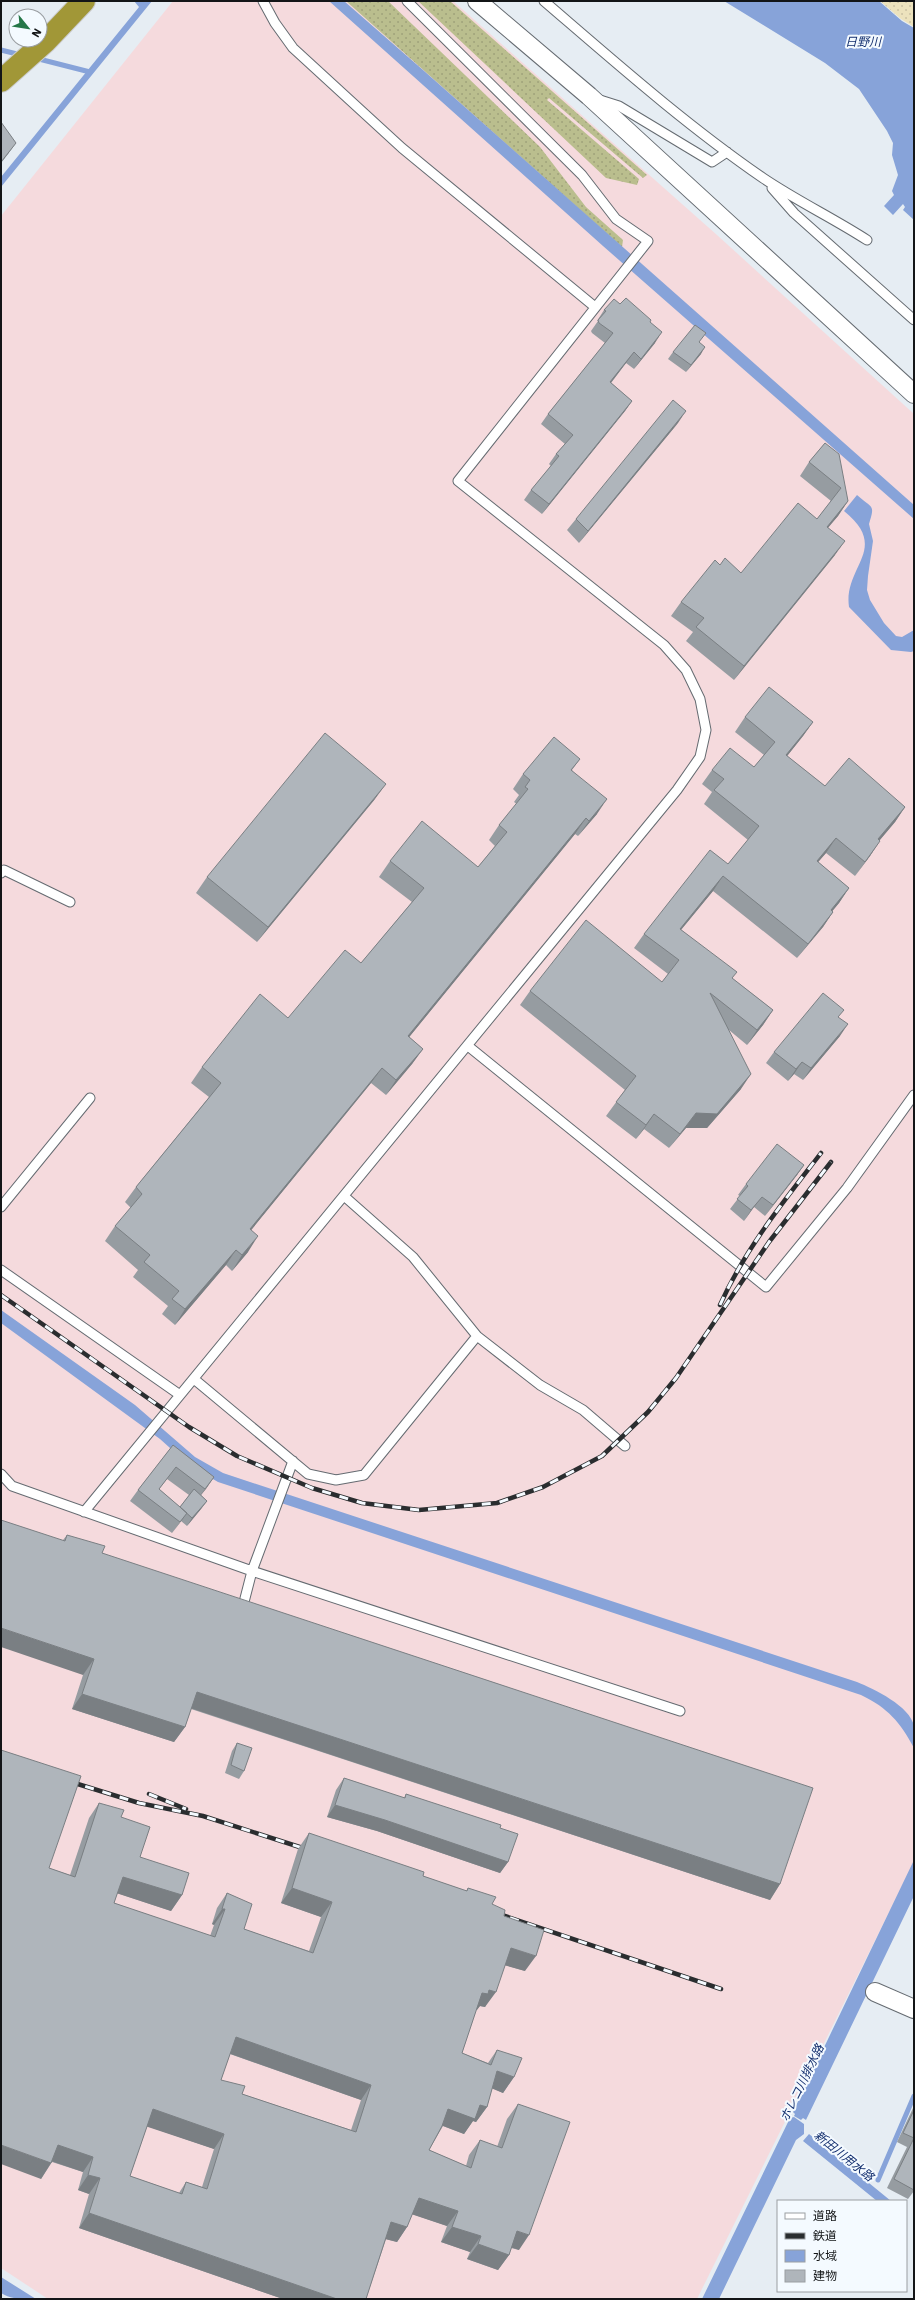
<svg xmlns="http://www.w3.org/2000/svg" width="915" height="2300" font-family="'IBM Plex Sans','Noto Sans JP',sans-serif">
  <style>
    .industrial { fill: #f5dadd }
    .grass { fill: url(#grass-dots) }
    .sand { fill: url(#sand-dots) }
    .water { fill: #87a3d9 }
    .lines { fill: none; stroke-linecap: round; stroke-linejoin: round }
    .stream { stroke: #87a3d9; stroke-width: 5 }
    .lane-casing { stroke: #656b71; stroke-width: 11 }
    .street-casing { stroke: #656b71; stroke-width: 20 }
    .highway-casing { stroke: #cbcccc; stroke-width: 24 }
    .lane { stroke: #fff; stroke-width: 9 }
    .street { stroke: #fff; stroke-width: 18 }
    .highway { stroke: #a19737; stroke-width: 22 }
    .rail-casing { stroke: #2a2d2f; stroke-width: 4.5 }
    .rail { stroke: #f4faff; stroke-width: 3; stroke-dasharray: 9; stroke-linecap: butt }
    .wall { fill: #969ca1; fill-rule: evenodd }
    .shaded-wall { fill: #7a7f83 }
    .building { fill: #afb5bb; stroke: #7a7f83; fill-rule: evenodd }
    .labels { text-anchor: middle; stroke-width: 4; stroke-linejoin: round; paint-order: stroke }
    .water-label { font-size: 12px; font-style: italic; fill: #122e6e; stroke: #f4faff }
  </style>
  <defs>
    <pattern id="grass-dots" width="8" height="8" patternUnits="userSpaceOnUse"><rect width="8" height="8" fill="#babe8e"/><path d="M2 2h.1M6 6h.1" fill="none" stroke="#9fa27a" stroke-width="1.8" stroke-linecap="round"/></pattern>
    <pattern id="sand-dots" width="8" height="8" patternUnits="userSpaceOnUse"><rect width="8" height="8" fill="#ece2bd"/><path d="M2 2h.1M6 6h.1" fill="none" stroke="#cac1a2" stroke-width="1.8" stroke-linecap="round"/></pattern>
  </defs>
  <rect width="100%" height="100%" fill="#e6edf3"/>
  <!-- industrial -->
  <path class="industrial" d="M173 1H453L717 235 914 414V1862L697 2299H48L1 2268V216Z"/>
  <!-- grass -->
  <path class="grass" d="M346 1H388L540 147 586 207 623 240 622 247Z
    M418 1H450L647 175 643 178 549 98 547 100 639 179 637 185 606 178Z"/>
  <!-- sand -->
  <path class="sand" d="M880 1H914V27L901 19Z"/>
  <!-- water -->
  <path class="water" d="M134 1H152L1 187V177L139 7Z
    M329 1H344L423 70 914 505V519L603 246Z
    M724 1H879L902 21 914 28V220L903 210 905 207 903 204 893 215 884 206 894 195 892 191 898 175 892 155 893 143 887 131 859 89 825 63Z
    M857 495C873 509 875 504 869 524L873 541 868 576 867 590 870 600 884 623 896 636 902 637 914 630V651L911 652 891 650 849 607C843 566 891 549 844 511Z
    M1 1310 135 1405 195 1457 223 1473 857 1682C874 1689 910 1706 914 1726 915 1733 914 1741 914 1748 900 1722 888 1708 861 1695L218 1482 189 1465 160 1439 1 1323Z
    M914 1860V1896L806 2120 803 2118 801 2120 794 2116 795 2114 793 2112Z
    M794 2117 804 2124V2134L796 2140 719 2299H702L790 2118Z
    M809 2134 891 2201H877L803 2141Z
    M1 2277 36 2299C23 2299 12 2300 1 2293Z"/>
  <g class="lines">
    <!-- stream -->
    <path class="stream" d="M1 50 21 55
      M35 58 90 72
      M878 2180 914 2096"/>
    <!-- lane casing -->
    <g class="lane-casing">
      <path id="lane" d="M263 1 275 23 293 48 402 148 595 307
        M544 1C615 62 686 125 763 178 797 201 833 218 867 240
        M600 100 619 106 712 162 727 152
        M772 188 794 213 914 320
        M1 873 4 870 70 902
        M468 1046 766 1287 847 1188 914 1095
        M344 1196 413 1257 477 1336 540 1385 583 1410 625 1446
        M1 1207 90 1098
        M1 1270 180 1395
        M194 1379 308 1474 336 1480 364 1475 477 1336
        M1 1474 12 1486 252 1571 680 1711
        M84 1512 677 790 700 757 706 730 700 699 686 670 664 645 458 481 648 241 616 219 582 175 407 1
        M243 1606 252 1571 293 1461"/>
    </g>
    <!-- street casing -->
    <g class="street-casing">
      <path id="street" d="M477 1 589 96 914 394
        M875 1992 914 2009"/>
    </g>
    <!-- highway casing -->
    <g class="highway-casing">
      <path id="highway" d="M1 81 46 41 84 1"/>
    </g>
    <!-- lane -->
    <use href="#lane" class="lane"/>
    <!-- street -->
    <use href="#street" class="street"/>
    <!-- highway -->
    <use href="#highway" class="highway"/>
    <!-- rail casing -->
    <g class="rail-casing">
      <path id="rail" d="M1 1295 189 1427 237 1456 312 1488 362 1503 419 1510 497 1503 543 1487 602 1456 648 1412 676 1378 769 1242 831 1162
        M720 1305C745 1249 784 1201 821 1153
        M68 1781 139 1803 203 1816 309 1850
        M149 1794 186 1809
        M493 1912 721 1989"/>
    </g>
    <!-- rail -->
    <use href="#rail" class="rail"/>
  </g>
  <!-- wall -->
  <path class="wall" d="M620 304 650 322 655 343 634 369 626 363 611 383 632 401 625 411 542 514 524 500 531 490 551 466 549 464 556 454 565 444 541 424 548 414 605 343 592 333 591 331 598 321H597L604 310Z
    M699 342 701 354 686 372 668 359 673 352Z
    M678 423 579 543 567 530 576 519Z
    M825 443 848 501 838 516 828 527 835 555 734 680 686 641 693 632 671 616 681 602 720 565 741 573 817 519 831 501 800 476 809 462Z
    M745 717 813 722 803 736 787 756 825 786 905 807 895 822 879 841 870 856 855 876 826 853 818 862 849 888 839 903 832 911 833 912 823 927 797 958 713 891 681 930 732 978 773 1010 763 1025 747 1045 729 1030 741 1089 707 1128H686L669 1148 644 1129 636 1139 606 1116 625 1090 520 1005 530 991 662 982 668 974 634 948 644 934 728 864 748 840 704 804 712 792 702 784 712 770 754 767 764 755 735 732Z
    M580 759 572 770 597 814 578 836 575 834 409 1037 423 1049 412 1064 386 1095 371 1083 251 1230 248 1252 232 1271 226 1265 175 1325 162 1314 168 1306 133 1277 138 1270 105 1241 115 1226 131 1208 125 1202 136 1187 209 1097 191 1083 202 1067 288 1018 361 963 412 902 379 877 390 861 478 867 495 846 489 840 499 825 517 804 514 802 519 795 513 789 523 774Z
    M375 799 257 942 196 893 207 877Z
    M840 1036 803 1080 794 1074 788 1081 766 1063 774 1052Z
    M804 1165 797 1175 765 1216 754 1207 744 1221 730 1209 740 1196 738 1195 746 1184Z
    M173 1445 214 1477 201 1495 207 1501 201 1509 187 1526 181 1521 172 1533 130 1501 138 1490ZM167 1479 189 1495 180 1507 159 1489Z
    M67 1535 102 1553 780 1884 770 1900 191 1709 185 1727 174 1742 72 1709 83 1675 63 1540Z
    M237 1743 244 1771 239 1779 225 1773 232 1751Z
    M344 1778 404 1798 406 1794 508 1862 500 1873 377 1831 327 1817 336 1790Z
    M99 1803 121 1817 140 1857 182 1895 171 1911 117 1893 114 1903 210 1936 214 1925 212 1924 217 1908 227 1893 244 1929 309 1951 321 1917 281 1903 298 1849 309 1833 423 1876 466 1891 468 1888 492 1904 504 1916 525 1971 505 1965 485 2007 480 2006 476 2010 462 2053 488 2063 497 2050 514 2077 503 2093 492 2088 487 2107 476 2122 473 2121 464 2134 443 2126 429 2150 466 2166 469 2155 480 2140 497 2147 507 2119 518 2104 519 2250 511 2248 509 2255 498 2270 467 2259 470 2252 441 2242 447 2226 412 2214 407 2227 397 2242 386 2239 366 2299H283L79 2228 89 2194 78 2190 83 2172 52 2162 41 2179 49 1868 70 1875 89 1818ZM230 2054 361 2100 351 2130 242 2094 221 2080ZM147 2126 214 2149 202 2187 186 2182 179 2193 130 2176Z
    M914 2106V2191L908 2199 887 2188 907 2147 897 2142Z"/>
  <!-- shaded-wall -->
  <path class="shaded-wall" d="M16 143 8 154 1 163V162Z
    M662 332 655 343 634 369 641 359Z
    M705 347 701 354 686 372 691 365Z
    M634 352 626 363 603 393 610 382Z
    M632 401 625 411 542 514 549 504Z
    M686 411 678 423 579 543 588 531Z
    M848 501 838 516 817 541 827 527Z
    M845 541 835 555 734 680 744 666Z
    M813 722 803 736 776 770 786 755Z
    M386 784 375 799 257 942 268 927Z
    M607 799 597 814 578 836 589 821Z
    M905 807 895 822 868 854 878 839Z
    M586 818 575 834 397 1052 408 1036Z
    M836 838 826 853 806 876 817 861Z
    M880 841 870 856 855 876Z
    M723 876 713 891 670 943 680 929Z
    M849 888 839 903 821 925 831 910Z
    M833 912 823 927 797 958 808 944Z
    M773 1010 763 1025 747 1045 757 1030Z
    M848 1024 840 1036 803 1080 811 1068Z
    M423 1049 412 1064 386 1095 396 1080Z
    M802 1062 794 1074 788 1081 796 1069Z
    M382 1068 371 1083 239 1245 250 1229Z
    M751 1074 741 1089 707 1128H686L669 1148 680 1134 696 1113Z
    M654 1114 644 1129 636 1139 646 1125Z
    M804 1165 797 1175 765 1216 773 1205Z
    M762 1197 754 1207 744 1221 751 1210Z
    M258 1236 248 1252 232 1271 242 1255Z
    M236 1250 226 1265 175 1325 185 1309Z
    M214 1477 206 1489 196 1501Z
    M207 1501 201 1509 187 1526 192 1518Z
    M187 1513 179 1524 172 1533 180 1522Z
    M1 1628 94 1659 83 1675 1 1647Z
    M197 1692 780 1884 770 1900 187 1707Z
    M82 1694 185 1727 174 1742 72 1709Z
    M335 1805 385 1820 508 1862 500 1873 377 1831 327 1817Z
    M123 1877 182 1895 171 1911 113 1892Z
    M292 1888 332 1902 321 1917 281 1903Z
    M222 1909H225L214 1925 212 1924Z
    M511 1948 536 1956 525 1971 500 1964Z
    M489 1990 496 1992 485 2007 480 2006 477 2010 471 2008 482 1993Z
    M236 2037 371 2085 361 2100 225 2052Z
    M497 2071 514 2077 503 2093 486 2086Z
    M480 2105 487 2107 476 2122 473 2121 464 2134 438 2124 448 2109Z
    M153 2109 224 2134 214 2149 142 2125Z
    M1 2145 51 2163 41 2179 1 2164Z
    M58 2145 93 2157 83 2172 48 2160Z
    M88 2175 100 2178 89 2194 78 2190Z
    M419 2198 458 2211 447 2226 408 2213Z
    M89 2213 337 2299H283L79 2228Z
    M391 2222 407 2227 397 2242 381 2238Z
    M452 2227 481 2236 470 2252 441 2242Z
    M517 2231 529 2235 519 2250 507 2246Z
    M478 2244 509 2255 498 2270 467 2259Z"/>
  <!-- building -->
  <path class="building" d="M1 122 16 143 1 162Z
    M626 298 651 320 650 322 662 332 641 359 634 352 610 382 632 401 549 504 531 490 559 456 556 454 573 435 548 414 613 333 599 323 598 320 606 311 604 310 614 299 620 304Z
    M695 325 706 333 699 342 705 347 691 365 673 352Z
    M673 400 686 411 588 531 576 519Z
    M825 443 839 454 848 501 827 527 845 541 744 666 696 627 704 618 681 602 715 560 720 565 725 558 741 573 798 503 817 519 841 488 809 462Z
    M769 687 813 722 786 755 825 786 849 758 905 807 878 839 880 841 865 862 836 838 817 861 849 888 831 910 833 912 808 944 723 876 680 929 737 972 732 978 773 1010 757 1030 710 993 751 1074 717 1114 696 1113 680 1134 654 1114 646 1125 616 1102 636 1076 530 991 586 920 662 982 679 960 644 934 710 850 728 864 759 826 714 790 724 779 712 770 730 748 754 767 775 742 745 717Z
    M325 733 386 784 268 927 207 877Z
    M554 737 580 759 571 770 607 799 589 821 586 818 408 1036 423 1049 396 1080 382 1068 250 1229 258 1236 242 1255 236 1250 185 1309 172 1299 179 1291 144 1262 150 1255 115 1226 142 1194 136 1187 221 1083 202 1067 260 994 288 1018 345 950 361 963 424 888 390 861 422 821 478 867 507 832 499 825 528 789 525 787 530 780 523 774Z
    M823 993 844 1010 838 1017 848 1024 811 1068 802 1062 796 1069 774 1052Z
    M777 1144 804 1165 773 1205 762 1197 751 1210 737 1199 748 1186 746 1184Z
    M173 1445 214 1477 205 1489 176 1467 159 1489 187 1513 180 1522 138 1490Z
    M194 1489 207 1501 192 1518 180 1507Z
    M1 1520 65 1541 67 1535 105 1546 102 1553 813 1788 780 1884 197 1692 185 1727 82 1694 94 1659 1 1628Z
    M237 1743 252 1748 244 1771 231 1765Z
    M1 1750 81 1776 49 1868 75 1877 99 1803 124 1810 121 1817 150 1827 140 1857 189 1873 182 1895 123 1877 114 1903 215 1937 225 1909H222L227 1893 252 1904 244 1929 313 1953 332 1902 292 1888 309 1833 424 1872 423 1876 467 1891 468 1888 496 1897 492 1904 505 1910 504 1916 544 1930 536 1956 511 1948 496 1992 489 1990 488 1994 482 1993 462 2053 491 2065 497 2050 522 2058 514 2077 497 2071 487 2107 480 2105 475 2119 448 2109 442 2126 429 2150 471 2168 480 2140 502 2148 518 2104 570 2122 529 2235 517 2231 509 2255 478 2244 481 2236 452 2227 458 2211 419 2198 407 2227 391 2222 366 2299H337L89 2213 100 2178 88 2175 93 2157 58 2145 51 2163 1 2145ZM236 2037 371 2085 356 2132 242 2094 245 2086 221 2080ZM153 2109 224 2134 207 2189 186 2182 182 2194 130 2176Z
    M344 1778 405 1798 406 1794 501 1825 500 1828 518 1834 508 1862 385 1820 335 1805Z
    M914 2110V2190L894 2179 914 2138 903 2133Z"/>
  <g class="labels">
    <!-- water labels -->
    <g class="water-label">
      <text x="863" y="46">日野川</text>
      <text transform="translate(802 2083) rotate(-64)" y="4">ホレコ川排水路</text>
      <text transform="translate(844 2156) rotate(39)" y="4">新田川用水路</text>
    </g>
  </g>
  <!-- border -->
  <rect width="915" height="2300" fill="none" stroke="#131517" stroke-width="4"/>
  <!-- legend -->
  <rect x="777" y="2200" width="130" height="92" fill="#f4faff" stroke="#9a9ea2"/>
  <rect x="785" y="2213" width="20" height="6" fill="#ffffff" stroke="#9a9ea2"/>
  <text x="813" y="2220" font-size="12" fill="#131517">道路</text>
  <rect x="785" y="2233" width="20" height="6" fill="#2a2d2f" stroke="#9a9ea2"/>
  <text x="813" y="2240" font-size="12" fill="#131517">鉄道</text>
  <rect x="785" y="2250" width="20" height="12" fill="#87a3d9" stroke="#9a9ea2"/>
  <text x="813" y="2260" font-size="12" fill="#131517">水域</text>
  <rect x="785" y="2270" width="20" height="12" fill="#afb5bb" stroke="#9a9ea2"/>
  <text x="813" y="2280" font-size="12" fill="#131517">建物</text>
  <!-- north arrow -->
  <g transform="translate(28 28) rotate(120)"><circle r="19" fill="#f4faff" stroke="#9a9ea2"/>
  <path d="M0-3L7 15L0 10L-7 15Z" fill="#247647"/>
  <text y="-6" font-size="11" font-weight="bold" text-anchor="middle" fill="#131517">N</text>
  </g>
</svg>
